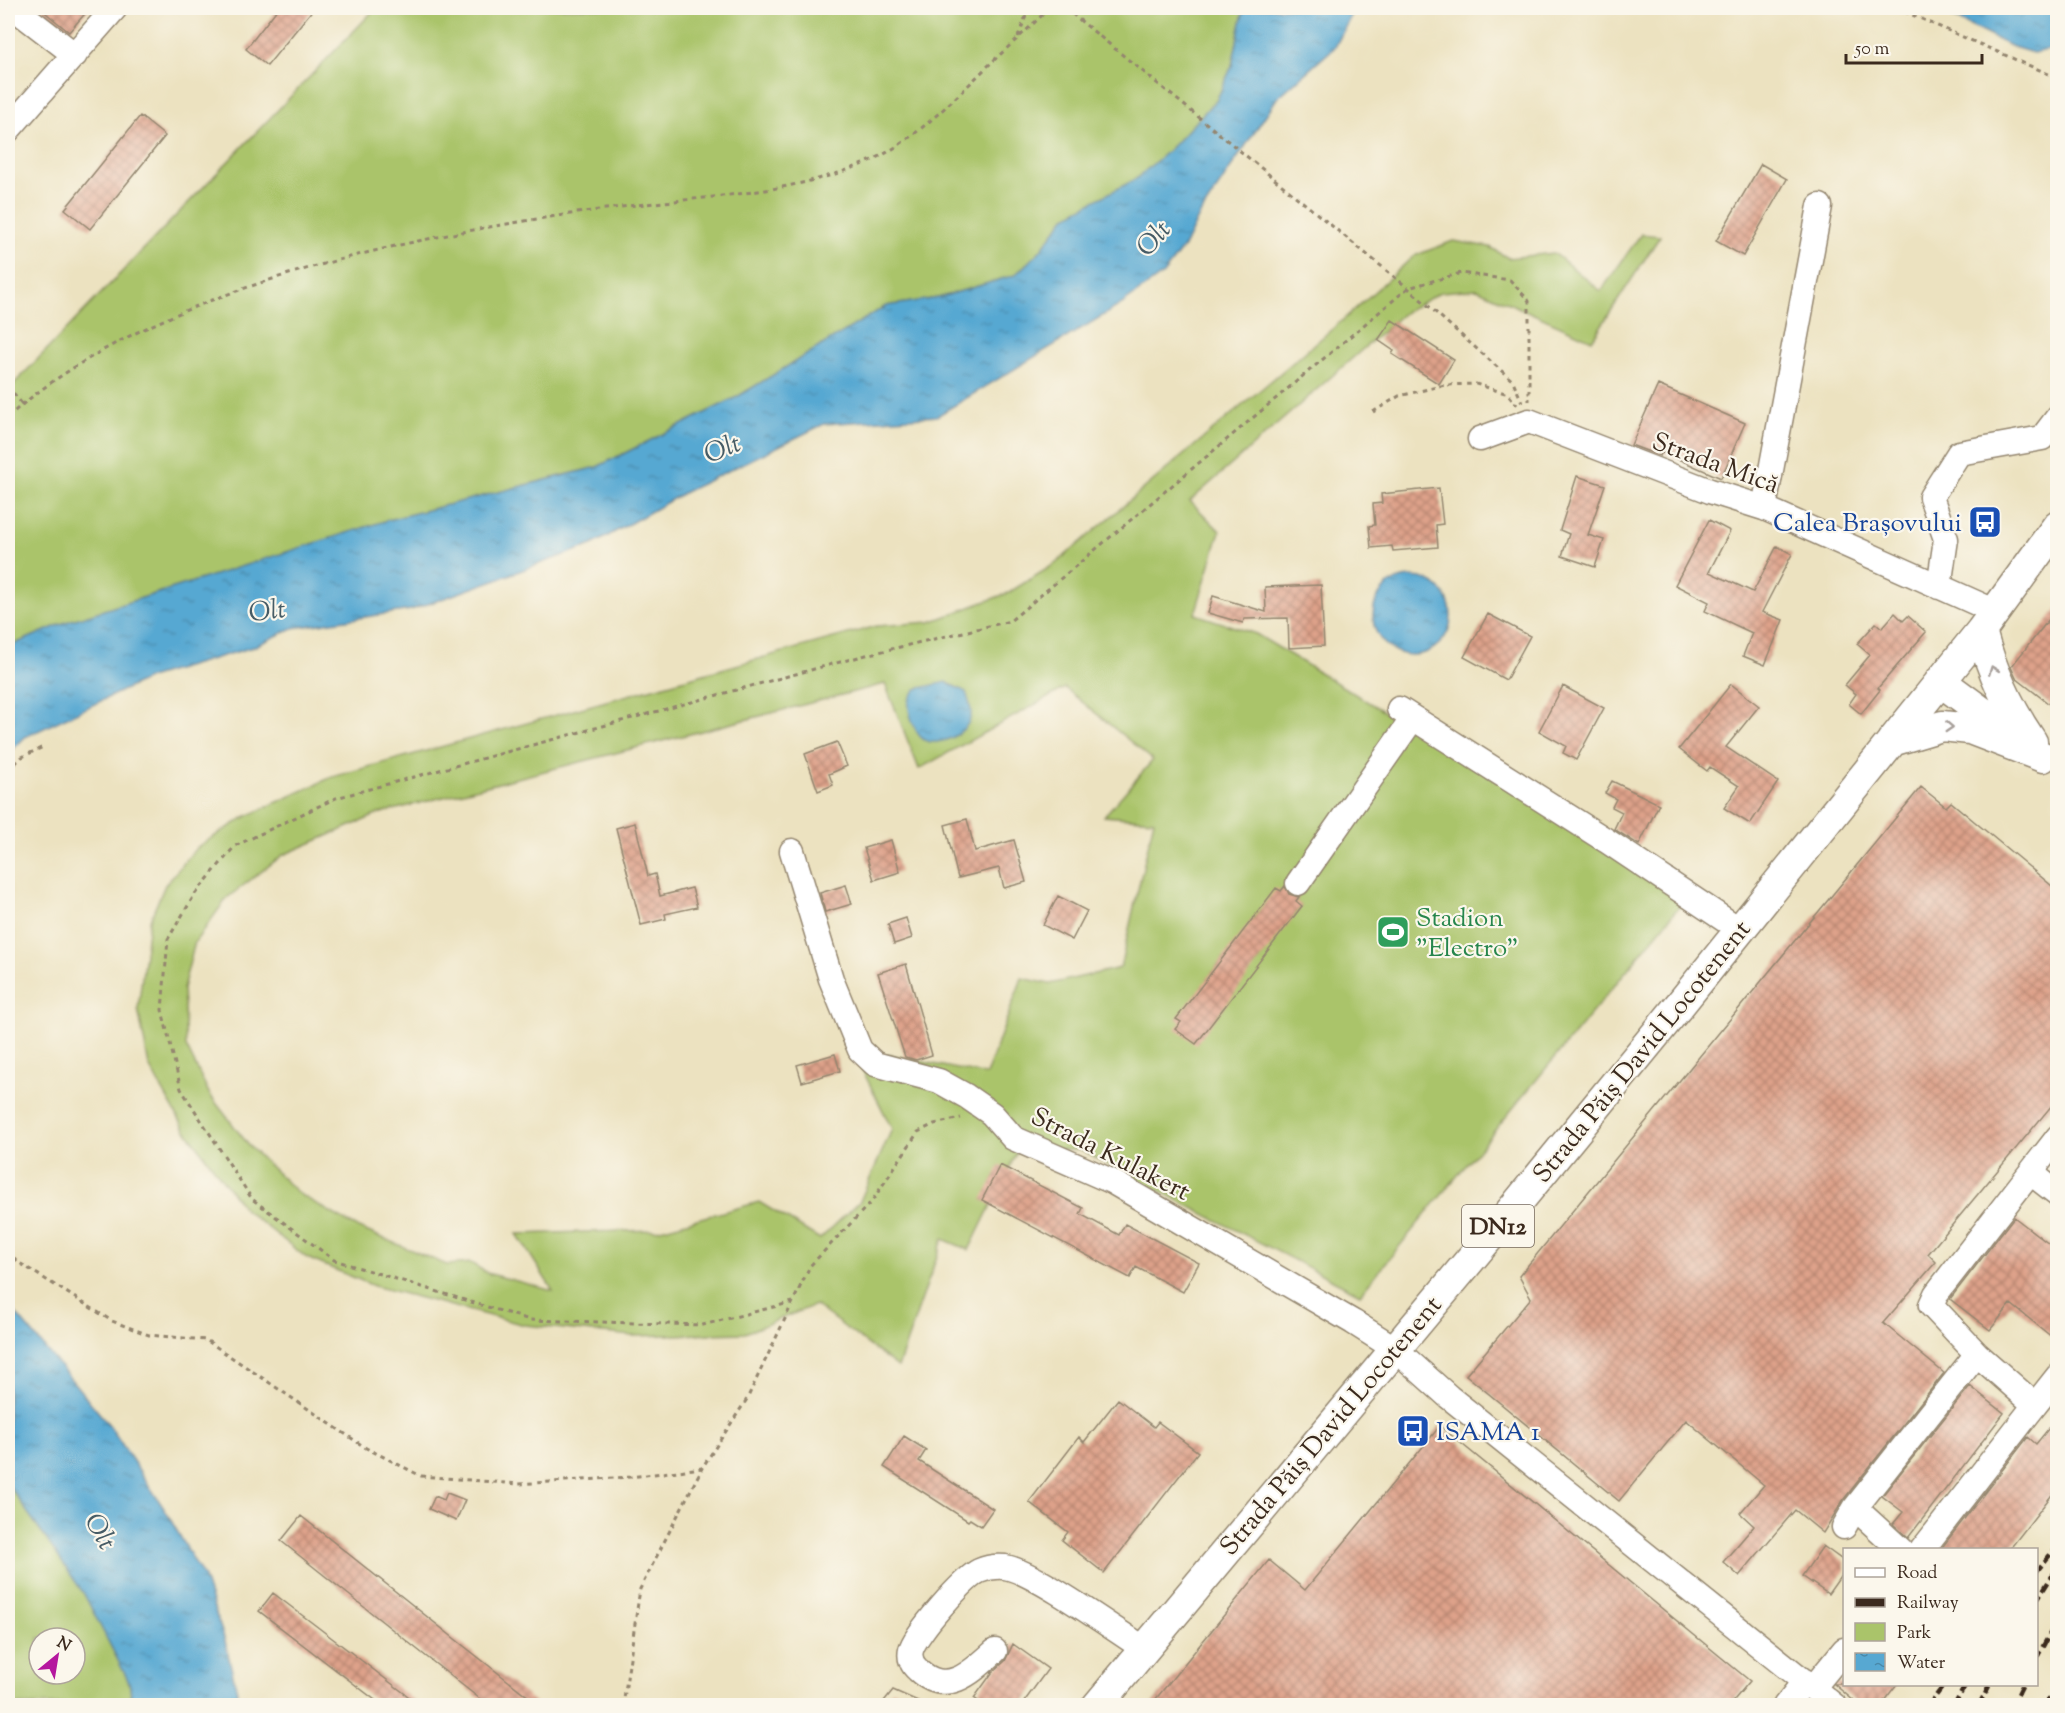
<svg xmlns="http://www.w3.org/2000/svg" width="2065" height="1713" font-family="'Sorts Mill Goudy',serif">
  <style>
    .green { fill: #aac46a; stroke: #727744; stroke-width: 1.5; fill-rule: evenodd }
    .water { fill: url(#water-ripples); stroke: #496978; stroke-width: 1.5 }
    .building { fill: url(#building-cross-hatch) }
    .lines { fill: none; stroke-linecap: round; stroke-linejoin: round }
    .minor-casing { stroke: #94866f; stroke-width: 27 }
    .major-casing { stroke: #94866f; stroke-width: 33 }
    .path { stroke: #94866f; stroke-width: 3; stroke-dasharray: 4.5 4.5; stroke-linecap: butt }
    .minor { stroke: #fff; stroke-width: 24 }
    .major { stroke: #fff; stroke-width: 30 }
    .rail { stroke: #3b2a1e; stroke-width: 4.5; stroke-dasharray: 9 4.5; stroke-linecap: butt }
    .oneway { stroke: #a79f9a }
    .labels { text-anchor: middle; stroke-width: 4.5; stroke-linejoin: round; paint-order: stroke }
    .shield { fill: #fbf7ec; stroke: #75685c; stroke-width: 1.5 }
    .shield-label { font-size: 24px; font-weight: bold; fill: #3b2a1e }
    .street-label { font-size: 26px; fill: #3b2a1e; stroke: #fbf7ec }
    .transit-label { font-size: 26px; fill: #164399; stroke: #fbf7ec; text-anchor: end }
    .leisure-label { font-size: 26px; fill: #27864d; stroke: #fbf7ec; text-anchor: start }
    .water-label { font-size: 27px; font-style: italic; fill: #465c66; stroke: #fbf7ec }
  </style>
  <defs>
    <pattern id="water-ripples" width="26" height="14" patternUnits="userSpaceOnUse" patternTransform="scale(1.5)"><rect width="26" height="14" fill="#57a8d2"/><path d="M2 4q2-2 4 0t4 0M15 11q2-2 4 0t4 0" fill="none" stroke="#4989aa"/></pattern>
    <pattern id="building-cross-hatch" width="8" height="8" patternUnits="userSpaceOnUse" patternTransform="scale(1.5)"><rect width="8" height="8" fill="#dea28a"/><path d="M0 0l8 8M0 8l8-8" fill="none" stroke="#b58470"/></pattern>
  </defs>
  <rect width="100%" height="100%" fill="#fbf7ec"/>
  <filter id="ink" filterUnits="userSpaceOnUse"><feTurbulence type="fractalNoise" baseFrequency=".0167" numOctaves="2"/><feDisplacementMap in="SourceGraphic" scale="12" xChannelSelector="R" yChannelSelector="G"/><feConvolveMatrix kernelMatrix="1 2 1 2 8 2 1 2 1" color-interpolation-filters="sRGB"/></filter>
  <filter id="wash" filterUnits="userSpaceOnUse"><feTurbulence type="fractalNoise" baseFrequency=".008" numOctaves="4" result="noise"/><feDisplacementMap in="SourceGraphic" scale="24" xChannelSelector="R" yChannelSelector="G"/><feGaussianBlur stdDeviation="1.35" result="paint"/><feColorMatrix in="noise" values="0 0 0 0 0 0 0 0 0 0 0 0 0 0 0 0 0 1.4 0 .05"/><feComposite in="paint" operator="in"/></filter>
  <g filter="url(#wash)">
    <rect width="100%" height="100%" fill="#ece2c0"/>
    <!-- green -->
    <path class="green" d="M376 8H1244L1232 66 1217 99 1169 150 1136 179 1066 216 1040 251 1015 275 938 298 886 306 737 397 597 467 388 520 66 622 8 647V390Z
      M1641 234 1660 236 1592 340 1477 289 1441 292 1405 312 1190 501 1220 531 1195 614 1256 634 1688 896 1360 1294 1080 1150H1018L969 1250 943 1239 898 1367 815 1305 745 1333 633 1336 525 1325 374 1286 307 1258 244 1209 185 1129 149 1066 138 1009 149 922 165 885 197 847 247 816 332 777 877 626 930 622 1008 593 1055 564 1344 319 1414 256 1453 241 1490 247 1508 258 1554 253 1601 291ZM885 684 919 769 1065 688 1153 760 1104 816 1154 820 1120 968 1050 984 1022 978 986 1075 890 1055 860 1065 892 1129 860 1201 820 1239 759 1202 657 1230 517 1234 553 1291 487 1273 471 1263 447 1265 356 1227 299 1194 250 1147 210 1095 186 1046 183 988 195 942 227 898 283 855 381 813Z
      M8 1484 84 1593 129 1682 133 1705H8ZM39 1638H75V1674H39Z"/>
    <!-- water -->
    <path class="water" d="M1244 8H1355L1335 47 1277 98 1199 216 1185 245 1163 274 1122 304 937 416 824 424 685 492 592 545 411 610 293 628 253 647 149 678 25 737 8 754V647L66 622 388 520 597 467 737 397 886 306 938 298 1015 275 1040 251 1066 216 1136 179 1169 150 1217 99 1232 66Z
      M1934 8H2028L2036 10 2057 8V48L2033 53 2010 46Z
      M1373 616a39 39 0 1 1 78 0a39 39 0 1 1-78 0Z
      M946 682 966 692C968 699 972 708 971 715 969 733 939 749 923 739 915 734 907 710 909 701 910 697 914 692 916 689Z
      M8 1304 110 1426 165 1510 204 1578 225 1641 240 1705H133L129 1682 84 1594 8 1484Z"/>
    <g id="blocks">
      <!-- building -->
      <path class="building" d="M40 8H90L69 32Z
        M278 8H314L267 66 246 49Z
        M140 116 165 136 90 229 65 209Z
        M1761 164 1787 179 1743 256 1716 241Z
        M1392 320 1454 360 1439 384 1392 354 1394 351 1378 340Z
        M1658 385 1745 423 1721 478 1662 452 1660 456 1631 445Z
        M1577 476 1605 485 1588 535 1604 540 1595 567 1562 556 1569 534 1560 530Z
        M1439 488 1443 524 1436 525 1438 547 1393 551 1392 546 1371 548 1369 526 1375 525 1373 504 1382 503 1381 494Z
        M1709 520 1730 531 1709 572 1753 592 1777 546 1792 554 1762 612 1783 620 1765 665 1743 656 1752 633 1705 611 1709 602 1675 585Z
        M1321 585 1324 646 1289 648 1288 618 1244 619 1243 623 1208 613 1213 596 1266 612 1265 587Z
        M2058 608V711L2016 678 2011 667Z
        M1895 613 1903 621 1908 616 1926 632 1878 688 1880 690 1861 714 1849 704 1856 694 1845 685 1870 655 1857 644 1876 623 1882 628Z
        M1488 614 1530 636 1506 680 1464 657Z
        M1731 684 1759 706 1726 747 1778 782 1750 824 1724 808 1739 786 1710 767 1707 771 1679 749Z
        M1563 686 1604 708 1576 760 1563 753 1566 746 1539 731Z
        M837 742 847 766 829 774 833 785 818 791 805 754Z
        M1612 781 1659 804 1639 845 1614 829 1622 812 1612 807 1616 799 1605 793Z
        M1921 787 1946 807 1951 802 2058 891V1098L1928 1254 1936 1262 1883 1323 1944 1373 1844 1499 1823 1533 1795 1510 1739 1576 1723 1562 1754 1526 1740 1513 1764 1485 1686 1420 1619 1501 1466 1375 1531 1298 1519 1276Z
        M967 819 975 851 1014 840 1026 882 1004 888 999 868 958 878 945 825Z
        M635 823 648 876 655 874 660 896 692 888 697 907 665 914 666 919 641 925 616 828Z
        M891 840 900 872 874 880 864 848Z
        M846 885 852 904 825 912 820 893Z
        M1285 886 1289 894 1299 897 1296 901 1302 906 1196 1044 1175 1029 1181 1022 1176 1019 1276 888 1281 891Z
        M1058 896 1087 911 1072 940 1043 925Z
        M906 918 912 938 894 944 888 924Z
        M906 964 932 1055 916 1060 905 1057 878 973Z
        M835 1054 840 1071 802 1082 797 1065Z
        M1000 1165 1083 1208 1080 1214 1119 1235 1125 1224 1199 1263 1183 1292 1136 1267 1130 1278 982 1200Z
        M2014 1217 2058 1251V1342L2011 1304 1990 1330 1950 1299Z
        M1970 1386 2004 1413 1908 1538 1893 1524 1903 1512 1882 1496Z
        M1118 1399 1154 1427 1158 1422 1198 1452 1104 1573 1062 1540 1068 1532 1029 1502 1079 1437 1084 1442Z
        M2058 1417V1487L2009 1550H1940L2028 1437 2036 1444Z
        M1440 1426 1750 1681 1729 1706H1150L1269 1560 1305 1590Z
        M904 1436 926 1450 919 1461 993 1509 981 1526 970 1519 968 1521 884 1467Z
        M447 1493 465 1500 456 1521 429 1509 435 1496 444 1500Z
        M301 1516 455 1639 540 1706H489L442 1669 281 1541Z
        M1823 1546 1845 1562V1570L1828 1594 1802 1576Z
        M273 1593 421 1706H383L259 1611Z
        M1013 1644 1048 1669 1021 1706H985L974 1698 992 1673 1005 1661Z
        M1834 1684H1897L1880 1706H1860Z
        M893 1690 929 1706H880Z"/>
    </g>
  </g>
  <g filter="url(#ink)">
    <use href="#blocks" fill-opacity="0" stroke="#94866f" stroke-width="1.5"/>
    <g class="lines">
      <!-- minor casing -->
      <g class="minor-casing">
        <path id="minor" d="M14 8 75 55
          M8 130 115 8
          M1480 439 1529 421 1710 491 1764 508 1994 611
          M1764 508 1820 206
          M1939 587 1946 539 1931 497 1959 453 2042 438 2058 417
          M1399 709 1607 841 1740 930
          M792 851 831 979 860 1050 875 1064 939 1081 966 1096 992 1114 1013 1138 1111 1181 1353 1322 1394 1348 1449 1397 1835 1706
          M1298 883 1413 718
          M2031 1173 2058 1194
          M2035 1405 2058 1376
          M1855 1508 1901 1550
          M1844 1527 1855 1508 1977 1354
          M1922 1550 2035 1405 1977 1354 1931 1305 1936 1294 2058 1137
          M995 1651C972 1672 947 1697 918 1670 912 1665 909 1658 911 1650 915 1634 963 1579 979 1571 988 1567 995 1566 1005 1567 1033 1571 1115 1630 1143 1648
          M1813 1688 1844 1650
          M1785 1706 1805 1681"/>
      </g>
      <!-- major casing -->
      <g class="major-casing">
        <path id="major" d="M1981 631C1992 672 2008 707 2032 742
          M1940 681 2012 734
          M1892 741 1942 726 1970 729 2043 757
          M1097 1706 1506 1217 1682 1002 1981 631 2058 525"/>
      </g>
      <!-- path -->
      <path class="path" d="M1065 8 1408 288 1513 381 1522 402
        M1896 8 2058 78
        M1018 37 1029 8
        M8 386 22 404
        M1373 412 1399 396 1445 385 1476 384 1508 394 1517 405
        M8 417C155 284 428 232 621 207 705 196 792 195 870 161 914 142 957 96 991 63 1010 45 1031 27 1049 8
        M8 770 22 757 43 747
        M8 1251 18 1262 112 1321 149 1335 206 1340 366 1448 421 1476 518 1484 630 1477 702 1468 747 1399 810 1266 872 1201 918 1132 934 1124 961 1118
        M793 1302 703 1325 530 1320 334 1260 252 1199 181 1089 162 1010 168 939 195 894 235 846 336 798 866 655 1010 621 1408 288 1461 273 1510 280 1529 301V401
        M623 1706 640 1589 702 1468"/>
      <!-- minor -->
      <use href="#minor" class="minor"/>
      <!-- major -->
      <use href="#major" class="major"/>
      <!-- rail -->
      <path class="rail" d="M2036 1572 2058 1545
        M2036 1601 2058 1567
        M2036 1659 2058 1619
        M1928 1706 1945 1684
        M1954 1706 1966 1684
        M1979 1706 1990 1684
        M2012 1706 2023 1684
        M2045 1706 2058 1681"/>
    </g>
    <!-- one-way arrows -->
    <defs><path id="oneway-chevron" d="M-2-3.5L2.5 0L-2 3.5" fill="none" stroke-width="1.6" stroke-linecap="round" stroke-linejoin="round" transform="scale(1.5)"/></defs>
    <g class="oneway">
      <use href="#oneway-chevron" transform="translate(1993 670) rotate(-111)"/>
      <use href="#oneway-chevron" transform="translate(1949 727) rotate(3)"/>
    </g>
  </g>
  <!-- icons -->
  <defs>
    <g id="bus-square" transform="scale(1.725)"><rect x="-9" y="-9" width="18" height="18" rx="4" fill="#1a4fb4" stroke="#fbf7ec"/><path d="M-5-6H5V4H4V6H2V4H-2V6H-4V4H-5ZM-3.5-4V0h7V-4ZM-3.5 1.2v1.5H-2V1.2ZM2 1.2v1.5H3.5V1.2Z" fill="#fff"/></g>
    <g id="stadium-square" transform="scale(1.725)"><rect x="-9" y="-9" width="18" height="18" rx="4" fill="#2e9e5b" stroke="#fbf7ec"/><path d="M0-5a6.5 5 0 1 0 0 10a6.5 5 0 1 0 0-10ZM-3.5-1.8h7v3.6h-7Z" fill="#fff"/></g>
  </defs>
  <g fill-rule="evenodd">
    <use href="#bus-square" x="1985" y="522"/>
    <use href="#stadium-square" x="1393" y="932"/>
    <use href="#bus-square" x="1413" y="1431"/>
  </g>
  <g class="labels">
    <!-- shield labels -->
    <rect class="shield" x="1462" y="1205" width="72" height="42" rx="4.5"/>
    <g class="shield-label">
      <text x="1498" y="1234">DN12</text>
    </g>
    <!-- street labels -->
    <g class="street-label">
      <text transform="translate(1716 462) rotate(20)" y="9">Strada Mică</text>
      <text transform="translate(1641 1051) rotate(-51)" y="9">Strada Păiș David Locotenent</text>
      <text transform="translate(1111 1153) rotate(27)" y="9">Strada Kulakert</text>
      <text transform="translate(1330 1425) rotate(-50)" y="9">Strada Păiș David Locotenent</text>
    </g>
    <!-- transit labels -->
    <g class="transit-label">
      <text x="1962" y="531">Calea Brașovului</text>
      <text x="1436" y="1440" text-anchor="start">ISAMA 1</text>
    </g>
    <!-- leisure labels -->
    <g class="leisure-label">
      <text x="1416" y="926">Stadion<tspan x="1416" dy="30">"Electro"</tspan></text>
    </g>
    <!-- water labels -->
    <g class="water-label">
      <text transform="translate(1153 238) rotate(-49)" y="9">Olt</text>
      <text transform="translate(722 448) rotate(-22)" y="9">Olt</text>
      <text transform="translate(267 610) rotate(-7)" y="9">Olt</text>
      <text transform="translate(101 1531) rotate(61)" y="9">Olt</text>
    </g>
  </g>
  <!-- margin -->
  <rect width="2065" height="1713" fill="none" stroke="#fbf7ec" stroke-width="30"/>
  <!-- legend -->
  <rect x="1843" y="1548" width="195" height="138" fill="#fbf7ec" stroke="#aea59a" stroke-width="1.5"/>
  <rect x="1855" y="1568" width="30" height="9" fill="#ffffff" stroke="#aea59a" stroke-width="1.5"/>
  <text x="1897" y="1578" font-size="18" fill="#3b2a1e">Road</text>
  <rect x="1855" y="1598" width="30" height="9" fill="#3b2a1e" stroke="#aea59a" stroke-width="1.5"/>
  <text x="1897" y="1608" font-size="18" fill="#3b2a1e">Railway</text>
  <rect x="1855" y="1623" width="30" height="18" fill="#aac46a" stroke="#aea59a" stroke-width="1.5"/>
  <text x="1897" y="1638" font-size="18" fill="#3b2a1e">Park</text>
  <rect x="1855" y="1653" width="30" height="18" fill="url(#water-ripples)" stroke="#aea59a" stroke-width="1.5"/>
  <text x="1897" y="1668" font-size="18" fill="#3b2a1e">Water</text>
  <!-- north arrow -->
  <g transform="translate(57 1656) rotate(30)"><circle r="28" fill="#fbf7ec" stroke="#aea59a" stroke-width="1.5"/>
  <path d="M0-4.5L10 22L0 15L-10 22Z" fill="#b5179e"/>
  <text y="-9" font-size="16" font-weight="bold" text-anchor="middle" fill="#3b2a1e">N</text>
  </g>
  <!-- scale -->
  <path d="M1846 54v9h136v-9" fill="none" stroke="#3b2a1e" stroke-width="3"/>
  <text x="1855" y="54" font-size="18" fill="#3b2a1e" stroke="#fbf7ec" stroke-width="4.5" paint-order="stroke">50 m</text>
</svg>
